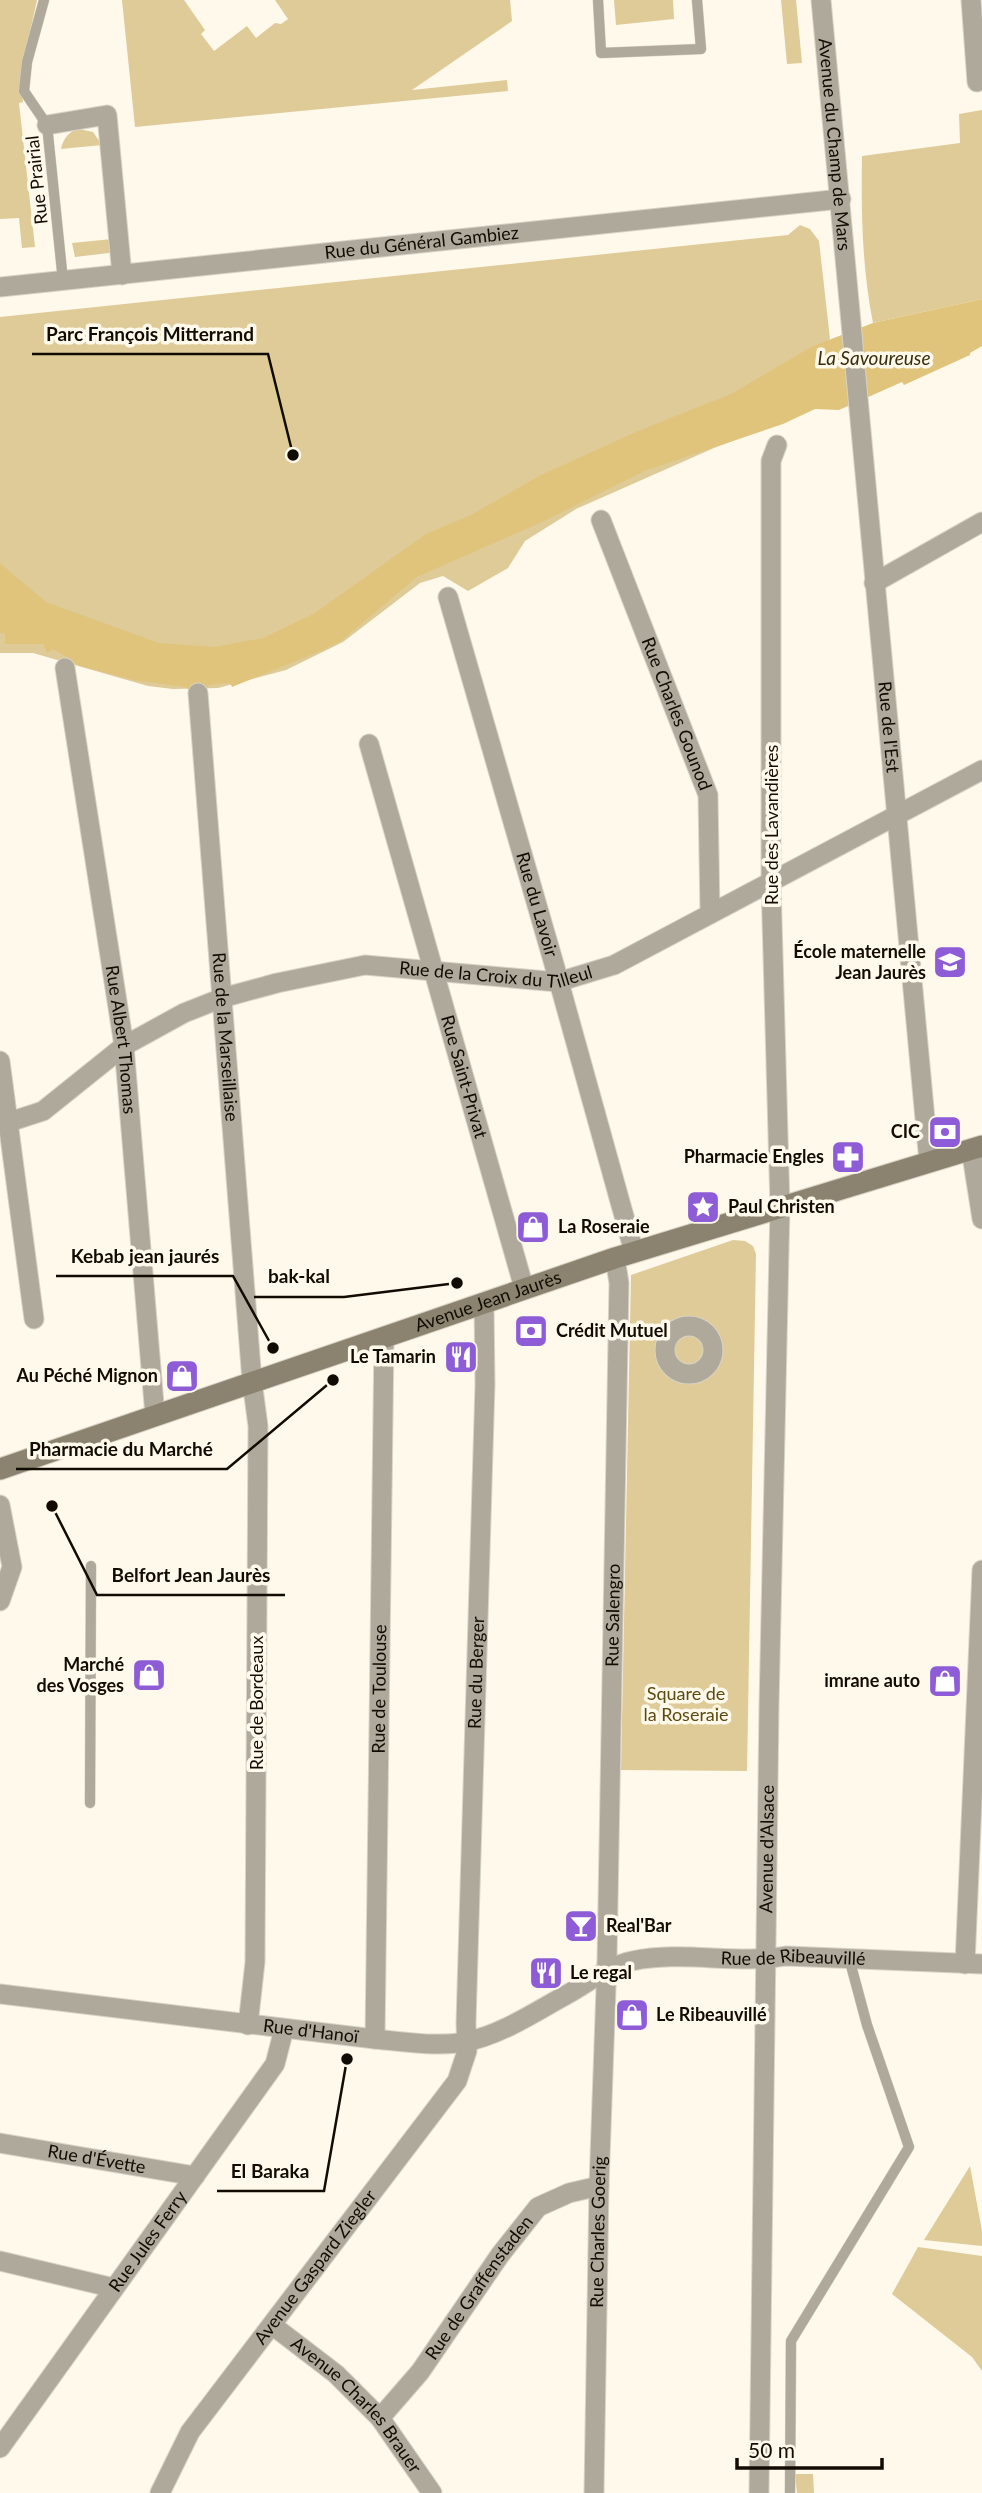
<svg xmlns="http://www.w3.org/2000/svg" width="982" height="2493" font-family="Lato,sans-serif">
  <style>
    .green { fill: #dfcb98 }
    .water { fill: #e0c47c }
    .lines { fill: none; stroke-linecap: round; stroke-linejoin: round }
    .lane-casing { stroke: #d8d3c6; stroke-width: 11 }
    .street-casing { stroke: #d8d3c6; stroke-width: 21 }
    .secondary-casing { stroke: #d8d3c6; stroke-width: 23 }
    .lane { stroke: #afa99b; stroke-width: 10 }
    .street { stroke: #afa99b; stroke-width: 19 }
    .secondary { stroke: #8b836f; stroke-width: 21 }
    .labels { text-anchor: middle; stroke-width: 7; stroke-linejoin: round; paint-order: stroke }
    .street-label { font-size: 18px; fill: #100c03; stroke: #fef9eb }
    .poi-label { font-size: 18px; font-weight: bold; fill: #100c03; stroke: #fef9eb; text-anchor: end }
    .park-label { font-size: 18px; fill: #5c4910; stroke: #fef9eb }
    .water-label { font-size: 19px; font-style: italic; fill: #372c0b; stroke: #fef9eb }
    .leader { fill: none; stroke: #100c03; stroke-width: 2.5 }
    .callout-dot { fill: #100c03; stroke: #fef9eb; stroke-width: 2.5 }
    .callout-label { font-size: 19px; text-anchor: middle; font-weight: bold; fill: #100c03; stroke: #fef9eb; stroke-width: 7; stroke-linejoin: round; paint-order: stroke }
  </style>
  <rect width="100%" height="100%" fill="#fef9eb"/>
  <!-- green -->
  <path class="green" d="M0 0H37L21 73 23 102 19 103 35 247 22 248 19 218 0 219Z
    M122 0H184L205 30 201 34 214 51 247 26 256 38 275 23 281 24 288 19 275 0H510L512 21 412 90 507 80 508 91 135 127Z
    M614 0H673L674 19 616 25Z
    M781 0H796L802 63 787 64Z
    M982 110V299L873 323C862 267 861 213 862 156L960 143 959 114Z
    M79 129 93 132 102 145 61 149C63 139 69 131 79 129Z
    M800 225 810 229 819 241 830 339 827 341 798 416 714 448 576 509 525 541 508 568 468 591 443 576 420 583 343 642 286 670 218 688 173 689 148 686 33 653H0V317L788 235Z
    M112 239 113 250 109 253 75 257 72 243Z
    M733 1240 745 1241 753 1246 756 1254 747 1771 621 1770 631 1275Z
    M970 2166 982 2231V2246L924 2240Z
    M918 2247 982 2256V2371L972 2357 892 2294Z
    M795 2474H813L814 2493H797Z"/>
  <!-- water -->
  <path class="water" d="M982 299V346L970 353V355L904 385 902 382 839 410 815 409 783 424 647 470 542 522 417 577 341 641 316 653 232 687 230 683 209 685 206 689 189 690 185 687 133 680 80 666 53 649 47 653 43 644H5V634L0 633V563L46 602 159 643 214 647 263 638 315 613 426 534 471 515 539 476 638 431 731 394 813 346 873 323Z"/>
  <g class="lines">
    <!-- lane casing -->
    <g class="lane-casing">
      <path id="lane" d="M44 0 27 62 24 91 47 125 63 281
        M598 0 601 53 701 49 697 0
        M90 1803 91 1566
        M790 2493 791 2341 909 2147 867 2025 849 1958"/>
    </g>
    <!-- street casing -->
    <g class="street-casing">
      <g id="street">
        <path id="s1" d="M821 0 929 1162"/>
        <path d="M971 0 977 82"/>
        <path d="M47 125 107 115 122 275"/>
        <path id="s2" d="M0 287 841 199"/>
        <path id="s3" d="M601 520 708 795 710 914"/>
        <path d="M874 583 982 522"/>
        <path id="s4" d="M448 597 554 964 634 1252"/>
        <path id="s5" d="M65 668 124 1046 155 1416"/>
        <path id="s6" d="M198 693 252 1381 258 1426 255 1962 248 2025"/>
        <path id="s7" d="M369 744 524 1288"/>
        <path d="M0 1061 34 1319"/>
        <path id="s8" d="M0 1125 43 1111 124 1046 184 1013 222 998 277 983 365 965 558 982 614 965 982 770"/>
        <path d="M971 1149 982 1219"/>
        <circle cx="689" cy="1350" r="24"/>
        <path d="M0 1505 12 1567 0 1601"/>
        <path d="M965 1964 982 1570"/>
        <path id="s9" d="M0 1994 375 2039C404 2042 436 2047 465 2042 501 2035 535 2012 566 1995 588 1983 608 1966 632 1961 683 1950 735 1965 786 1956L982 1964"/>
        <path id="s10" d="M375 2039 384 1338"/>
        <path id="s11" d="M0 2143 195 2176"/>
        <path d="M0 2261 114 2288"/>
        <path id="s12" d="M272 2325 336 2374 380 2418 432 2493"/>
        <path id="s13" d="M380 2418 420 2372 500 2255 538 2207 569 2193 599 2186"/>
        <path id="s14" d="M0 2448 275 2064 284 2029"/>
        <path id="s15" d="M160 2493 190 2432 457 2081 467 2051 466 2023 485 1384 484 1304"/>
        <path id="s16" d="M594 2493 599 2186 607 1960 619 1283 615 1258"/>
        <path id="s17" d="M759 2493 769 1706 780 1206 771 883V461L777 445"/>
      </g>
    </g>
    <!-- secondary casing -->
    <g class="secondary-casing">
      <g id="secondary">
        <path id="s18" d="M0 1469 615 1258 982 1146"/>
      </g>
    </g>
    <!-- lane -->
    <use href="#lane" class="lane"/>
    <!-- street -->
    <use href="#street" class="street"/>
    <!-- secondary -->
    <use href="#secondary" class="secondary"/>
  </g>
  <!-- icons -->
  <defs>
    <g id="school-square" transform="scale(1.75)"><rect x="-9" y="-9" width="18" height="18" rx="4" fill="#8d5cd6" stroke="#fef9eb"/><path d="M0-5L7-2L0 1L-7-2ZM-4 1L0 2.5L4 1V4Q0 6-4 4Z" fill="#fff"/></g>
    <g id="bank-square" transform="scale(1.75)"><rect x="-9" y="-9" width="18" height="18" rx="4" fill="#8d5cd6" stroke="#fef9eb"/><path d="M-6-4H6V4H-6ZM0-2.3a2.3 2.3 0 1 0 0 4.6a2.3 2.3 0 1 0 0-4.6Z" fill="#fff"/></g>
    <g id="pharmacy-square" transform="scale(1.75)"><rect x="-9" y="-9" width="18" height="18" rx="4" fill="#8d5cd6" stroke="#fef9eb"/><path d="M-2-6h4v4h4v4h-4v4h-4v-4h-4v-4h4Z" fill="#fff"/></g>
    <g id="sight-square" transform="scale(1.75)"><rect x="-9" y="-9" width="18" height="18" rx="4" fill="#8d5cd6" stroke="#fef9eb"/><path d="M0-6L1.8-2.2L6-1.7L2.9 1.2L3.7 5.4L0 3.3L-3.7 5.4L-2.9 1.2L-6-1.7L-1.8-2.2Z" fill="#fff"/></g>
    <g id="shop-square" transform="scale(1.75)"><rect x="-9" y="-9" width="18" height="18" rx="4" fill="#8d5cd6" stroke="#fef9eb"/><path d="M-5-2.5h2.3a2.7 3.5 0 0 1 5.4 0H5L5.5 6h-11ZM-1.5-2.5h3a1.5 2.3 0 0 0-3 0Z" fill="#fff"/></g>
    <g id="restaurant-square" transform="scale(1.75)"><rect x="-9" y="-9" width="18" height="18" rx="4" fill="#8d5cd6" stroke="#fef9eb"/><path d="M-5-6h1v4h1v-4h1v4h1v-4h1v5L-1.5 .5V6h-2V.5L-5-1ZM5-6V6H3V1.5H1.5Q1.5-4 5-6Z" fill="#fff"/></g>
    <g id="bar-square" transform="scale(1.75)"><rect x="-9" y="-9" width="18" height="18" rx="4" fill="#8d5cd6" stroke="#fef9eb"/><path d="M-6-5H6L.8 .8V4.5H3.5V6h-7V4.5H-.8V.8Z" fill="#fff"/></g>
  </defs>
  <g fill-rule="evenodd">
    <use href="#school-square" x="950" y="962"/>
    <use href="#bank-square" x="945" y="1132"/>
    <use href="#pharmacy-square" x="848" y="1157"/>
    <use href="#sight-square" x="703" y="1207"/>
    <use href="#shop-square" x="533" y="1227"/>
    <use href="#bank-square" x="531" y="1331"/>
    <use href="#restaurant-square" x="461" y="1357"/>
    <use href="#shop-square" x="182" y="1376"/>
    <use href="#shop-square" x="149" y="1675"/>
    <use href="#shop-square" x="945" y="1681"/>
    <use href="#bar-square" x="581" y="1926"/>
    <use href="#restaurant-square" x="546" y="1973"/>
    <use href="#shop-square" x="632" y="2015"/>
  </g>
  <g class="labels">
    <!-- street labels -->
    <g class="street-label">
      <text dy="6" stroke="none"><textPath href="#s1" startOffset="145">Avenue du Champ de Mars</textPath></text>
      <text transform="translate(37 180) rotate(-96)" y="6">Rue Prairial</text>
      <text dy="6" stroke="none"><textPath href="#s2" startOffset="424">Rue du Général Gambiez</textPath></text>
      <text dy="6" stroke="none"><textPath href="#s3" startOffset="208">Rue Charles Gounod</textPath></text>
      <text dy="6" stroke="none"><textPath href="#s1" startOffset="730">Rue de l'Est</textPath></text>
      <text transform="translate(772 825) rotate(-90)" y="6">Rue des Lavandières</text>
      <text dy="6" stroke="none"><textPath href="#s4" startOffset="320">Rue du Lavoir</textPath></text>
      <text dy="6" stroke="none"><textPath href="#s8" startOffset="537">Rue de la Croix du Tilleul</textPath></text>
      <text dy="6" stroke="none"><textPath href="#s6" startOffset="345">Rue de la Marseillaise</textPath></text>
      <text dy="6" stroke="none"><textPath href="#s5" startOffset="376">Rue Albert Thomas</textPath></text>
      <text dy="6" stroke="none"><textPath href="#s7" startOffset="346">Rue Saint-Privat</textPath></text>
      <text dy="6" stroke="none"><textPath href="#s18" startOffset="516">Avenue Jean Jaurès</textPath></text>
      <text dy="6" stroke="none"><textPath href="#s16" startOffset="878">Rue Salengro</textPath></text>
      <text dy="6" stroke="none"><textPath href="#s15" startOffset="919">Rue du Berger</textPath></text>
      <text dy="6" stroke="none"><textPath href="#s10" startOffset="350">Rue de Toulouse</textPath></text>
      <text transform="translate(257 1703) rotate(-90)" y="6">Rue de Bordeaux</text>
      <text dy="6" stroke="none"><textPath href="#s17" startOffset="644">Avenue d'Alsace</textPath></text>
      <text dy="6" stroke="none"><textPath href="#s9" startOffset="816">Rue de Ribeauvillé</textPath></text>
      <text dy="6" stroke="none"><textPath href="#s9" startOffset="313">Rue d'Hanoï</textPath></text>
      <text dy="6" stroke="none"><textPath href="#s11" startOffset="98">Rue d'Évette</textPath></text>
      <text dy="6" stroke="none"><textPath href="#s16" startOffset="261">Rue Charles Goerig</textPath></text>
      <text dy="6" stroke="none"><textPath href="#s14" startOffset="254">Rue Jules Ferry</textPath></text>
      <text dy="6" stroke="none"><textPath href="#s15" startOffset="275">Avenue Gaspard Ziegler</textPath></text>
      <text dy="6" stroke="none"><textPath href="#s13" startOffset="164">Rue de Graffenstaden</textPath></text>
      <text dy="6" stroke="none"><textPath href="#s12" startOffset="117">Avenue Charles Brauer</textPath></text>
    </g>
    <!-- poi labels -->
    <g class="poi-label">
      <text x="926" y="958">École maternelle<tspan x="926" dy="21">Jean Jaurès</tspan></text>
      <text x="920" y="1138">CIC</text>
      <text x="824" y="1163">Pharmacie Engles</text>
      <text x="728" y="1213" text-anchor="start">Paul Christen</text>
      <text x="558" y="1233" text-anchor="start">La Roseraie</text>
      <text x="556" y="1337" text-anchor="start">Crédit Mutuel</text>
      <text x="436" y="1363">Le Tamarin</text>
      <text x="158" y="1382">Au Péché Mignon</text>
      <text x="124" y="1671">Marché<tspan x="124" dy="21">des Vosges</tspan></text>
      <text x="920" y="1687">imrane auto</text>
      <text x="606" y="1932" text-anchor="start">Real'Bar</text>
      <text x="570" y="1979" text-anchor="start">Le regal</text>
      <text x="656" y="2021" text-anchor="start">Le Ribeauvillé</text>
    </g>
    <!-- park labels -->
    <g class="park-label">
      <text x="686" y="1700">Square de<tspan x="686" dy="21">la Roseraie</tspan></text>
    </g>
    <!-- water labels -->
    <g class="water-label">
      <text x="874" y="365">La Savoureuse</text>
    </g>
  </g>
  <!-- callouts -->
  <path class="leader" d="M293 455L268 354H32M273 1348L233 1276H56M457 1283L344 1297H254M333 1380L227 1469H16M52 1506L97 1595H285M347 2059L324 2191H217"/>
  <g class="callout-dot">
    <circle cx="293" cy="455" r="7"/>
    <circle cx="273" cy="1348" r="7"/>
    <circle cx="457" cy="1283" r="7"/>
    <circle cx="333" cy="1380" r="7"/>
    <circle cx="52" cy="1506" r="7"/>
    <circle cx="347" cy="2059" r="7"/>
  </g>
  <g class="callout-label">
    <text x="150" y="341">Parc François Mitterrand</text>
    <text x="145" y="1263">Kebab jean jaurés</text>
    <text x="299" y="1283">bak-kal</text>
    <text x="121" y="1456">Pharmacie du Marché</text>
    <text x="191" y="1582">Belfort Jean Jaurès</text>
    <text x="270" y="2178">El Baraka</text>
  </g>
  <!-- scale -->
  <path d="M737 2458v10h145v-10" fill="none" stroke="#100c03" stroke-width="3.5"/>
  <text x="748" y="2458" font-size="21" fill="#100c03" stroke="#fef9eb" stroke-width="5" paint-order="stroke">50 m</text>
</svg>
